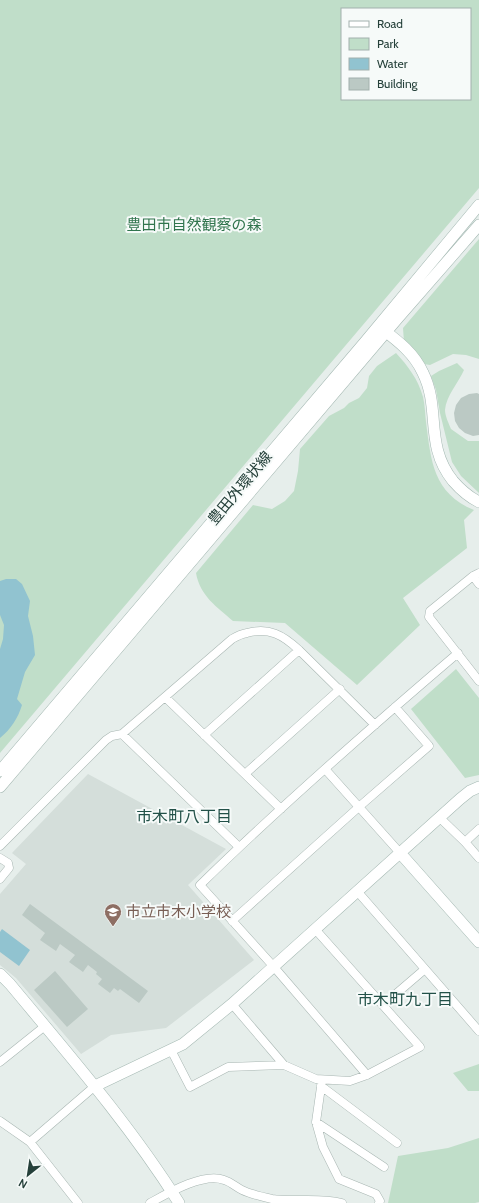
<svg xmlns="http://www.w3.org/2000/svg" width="479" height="1203" font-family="Cabin,'Noto Sans JP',sans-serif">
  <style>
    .built { fill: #d4deda }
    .green { fill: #c0dec9; fill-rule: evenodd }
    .water { fill: #91c3d0 }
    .building { fill: #bbc9c4 }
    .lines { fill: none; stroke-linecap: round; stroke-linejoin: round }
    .street-casing { stroke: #a8b6b2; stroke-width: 9 }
    .secondary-casing { stroke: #a5b9b3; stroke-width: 12 }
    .street { stroke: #fff; stroke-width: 8 }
    .secondary { stroke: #fff; stroke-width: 11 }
    .labels { text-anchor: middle; stroke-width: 4; stroke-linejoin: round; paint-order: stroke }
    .park-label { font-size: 15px; fill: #31754e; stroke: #f6faf9 }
    .street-label { font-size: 15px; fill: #25403a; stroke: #f6faf9 }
    .education-label { font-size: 15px; fill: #785e54; stroke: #f6faf9; text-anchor: start }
    .neighbourhood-label { font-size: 16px; fill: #225148; stroke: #f6faf9 }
  </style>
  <rect width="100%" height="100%" fill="#e6eeeb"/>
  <!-- built -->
  <path class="built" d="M88 774 226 849 188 885 254 960 166 1028 111 1035 81 1054 16 978 0 965V894L26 864 12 853Z"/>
  <!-- green -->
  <path class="green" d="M0 0H479V188L0 753ZM342 9H470V99H342Z
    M479 239V359L466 355 453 354 430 365 424 364 404 342 403 328Z
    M396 353C408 366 418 379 423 397 425 405 425 414 426 422 431 461 433 493 474 510L464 520 467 548 403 598 420 625 357 685 285 623 233 621C217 607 200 596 196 573L253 505 272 509 285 501 294 491 298 471 300 449 329 416 344 408 349 403 359 398 367 388 369 376 377 366Z
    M457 363 464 370C459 382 446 396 445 410 445 416 449 424 451 429L468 441H479V493L461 476 452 462 440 413 436 390 431 376 439 371Z
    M456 669 479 698V775L465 778 411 709Z
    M479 1064V1091H468L453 1073Z
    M479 1138V1202L475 1203H388L398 1156 448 1148Z"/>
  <!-- water -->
  <path class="water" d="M6 579H16L22 584 30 601 28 616 33 636 35 655 25 672 17 699 22 705C18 718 11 729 0 738V649L3 639 4 625 0 615V581Z
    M2 929 30 950 19 966 0 952V932Z"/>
  <!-- building -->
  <path class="building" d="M477 393 479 394V435L473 436 465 433 459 428 455 421 454 413 456 405 461 398 469 394Z
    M30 904 148 991 139 1003 120 989 118 991 114 988 110 993 98 984 102 979 96 974 97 972 88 965 83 972 69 962 75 955 60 944 56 951 40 940 45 933 22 915Z
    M55 971 88 1009 67 1027 34 990Z"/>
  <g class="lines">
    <!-- street casing -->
    <g class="street-casing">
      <path id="street" d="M479 573 473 576 430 611 429 617 479 681
        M473 576 479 584
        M165 697 281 809
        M122 734 239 847
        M204 735 299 650
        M325 769 401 854
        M245 774 340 689
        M440 818 465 842 479 858
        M465 842 479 829
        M0 846 106 740 112 736 122 734 232 639C237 636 241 634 247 633 269 627 283 635 299 650L375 725
        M0 858 8 863 9 868 0 879
        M357 891 479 1031
        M232 921 360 806 429 746 395 707
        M232 1004 284 1065
        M383 1005 425 969
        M171 1050 190 1087 228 1067 284 1065 316 1079 350 1081 367 1075 420 1047 315 929
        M0 1062 45 1026
        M367 1075 274 967 200 885C283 804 370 728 458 653
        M322 1080 316 1122 323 1147 339 1179 376 1194 380 1201 379 1203
        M321 1086 397 1143
        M0 1121 30 1142 78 1203
        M316 1122 384 1167
        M30 1142 95 1086
        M150 1203C168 1193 204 1172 224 1180 231 1182 236 1187 242 1190 250 1194 263 1197 272 1199 295 1202 319 1197 342 1203"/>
    </g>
    <!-- secondary casing -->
    <g class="secondary-casing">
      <path id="secondary" d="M381 328C398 341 414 353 423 373 441 409 424 445 453 481 460 489 469 497 479 502
        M0 771 365 342 479 205
        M0 787 397 319 479 225
        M401 854 479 942
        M0 974 10 984C69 1055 130 1125 179 1203
        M95 1086 183 1044 232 1004 460 799 470 791 479 787"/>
    </g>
    <!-- street -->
    <use href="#street" class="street"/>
    <!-- secondary -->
    <use href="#secondary" class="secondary"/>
  </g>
  <!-- icons -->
  <defs>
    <g id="school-pin" transform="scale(0.9)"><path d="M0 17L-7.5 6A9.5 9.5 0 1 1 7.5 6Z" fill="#8d6e63" stroke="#f6faf9"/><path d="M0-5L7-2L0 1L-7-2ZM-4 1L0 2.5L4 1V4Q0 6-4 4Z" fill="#fff"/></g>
  </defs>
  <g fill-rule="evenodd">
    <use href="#school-pin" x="113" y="912"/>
  </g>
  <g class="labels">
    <!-- park labels -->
    <g class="park-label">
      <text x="194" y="230">豊田市自然観察の森</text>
    </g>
    <!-- street labels -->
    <g class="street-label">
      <text transform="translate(240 488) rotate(-50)" y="5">豊田外環状線</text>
    </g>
    <!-- education labels -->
    <g class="education-label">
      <text x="126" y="917">市立市木小学校</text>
    </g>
    <!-- neighbourhood labels -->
    <g class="neighbourhood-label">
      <text x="184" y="822">市木町八丁目</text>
      <text x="405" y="1005">市木町九丁目</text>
    </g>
  </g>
  <!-- legend -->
  <rect x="341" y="8" width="130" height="92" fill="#f6faf9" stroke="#a2b0ad"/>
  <rect x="349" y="21" width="20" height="6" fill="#ffffff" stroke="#a2b0ad"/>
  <text x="377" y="28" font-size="12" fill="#25403a">Road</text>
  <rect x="349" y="38" width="20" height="12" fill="#c0dec9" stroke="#a2b0ad"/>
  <text x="377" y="48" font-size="12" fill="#25403a">Park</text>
  <rect x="349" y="58" width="20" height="12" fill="#91c3d0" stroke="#a2b0ad"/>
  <text x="377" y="68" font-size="12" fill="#25403a">Water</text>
  <rect x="349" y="78" width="20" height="12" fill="#bbc9c4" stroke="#a2b0ad"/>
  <text x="377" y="88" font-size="12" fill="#25403a">Building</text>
  <!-- north arrow -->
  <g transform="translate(28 1175) rotate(210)" stroke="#f6faf9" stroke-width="3" paint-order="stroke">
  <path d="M0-3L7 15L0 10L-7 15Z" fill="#25403a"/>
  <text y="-6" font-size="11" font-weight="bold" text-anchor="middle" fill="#25403a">N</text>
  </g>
</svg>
